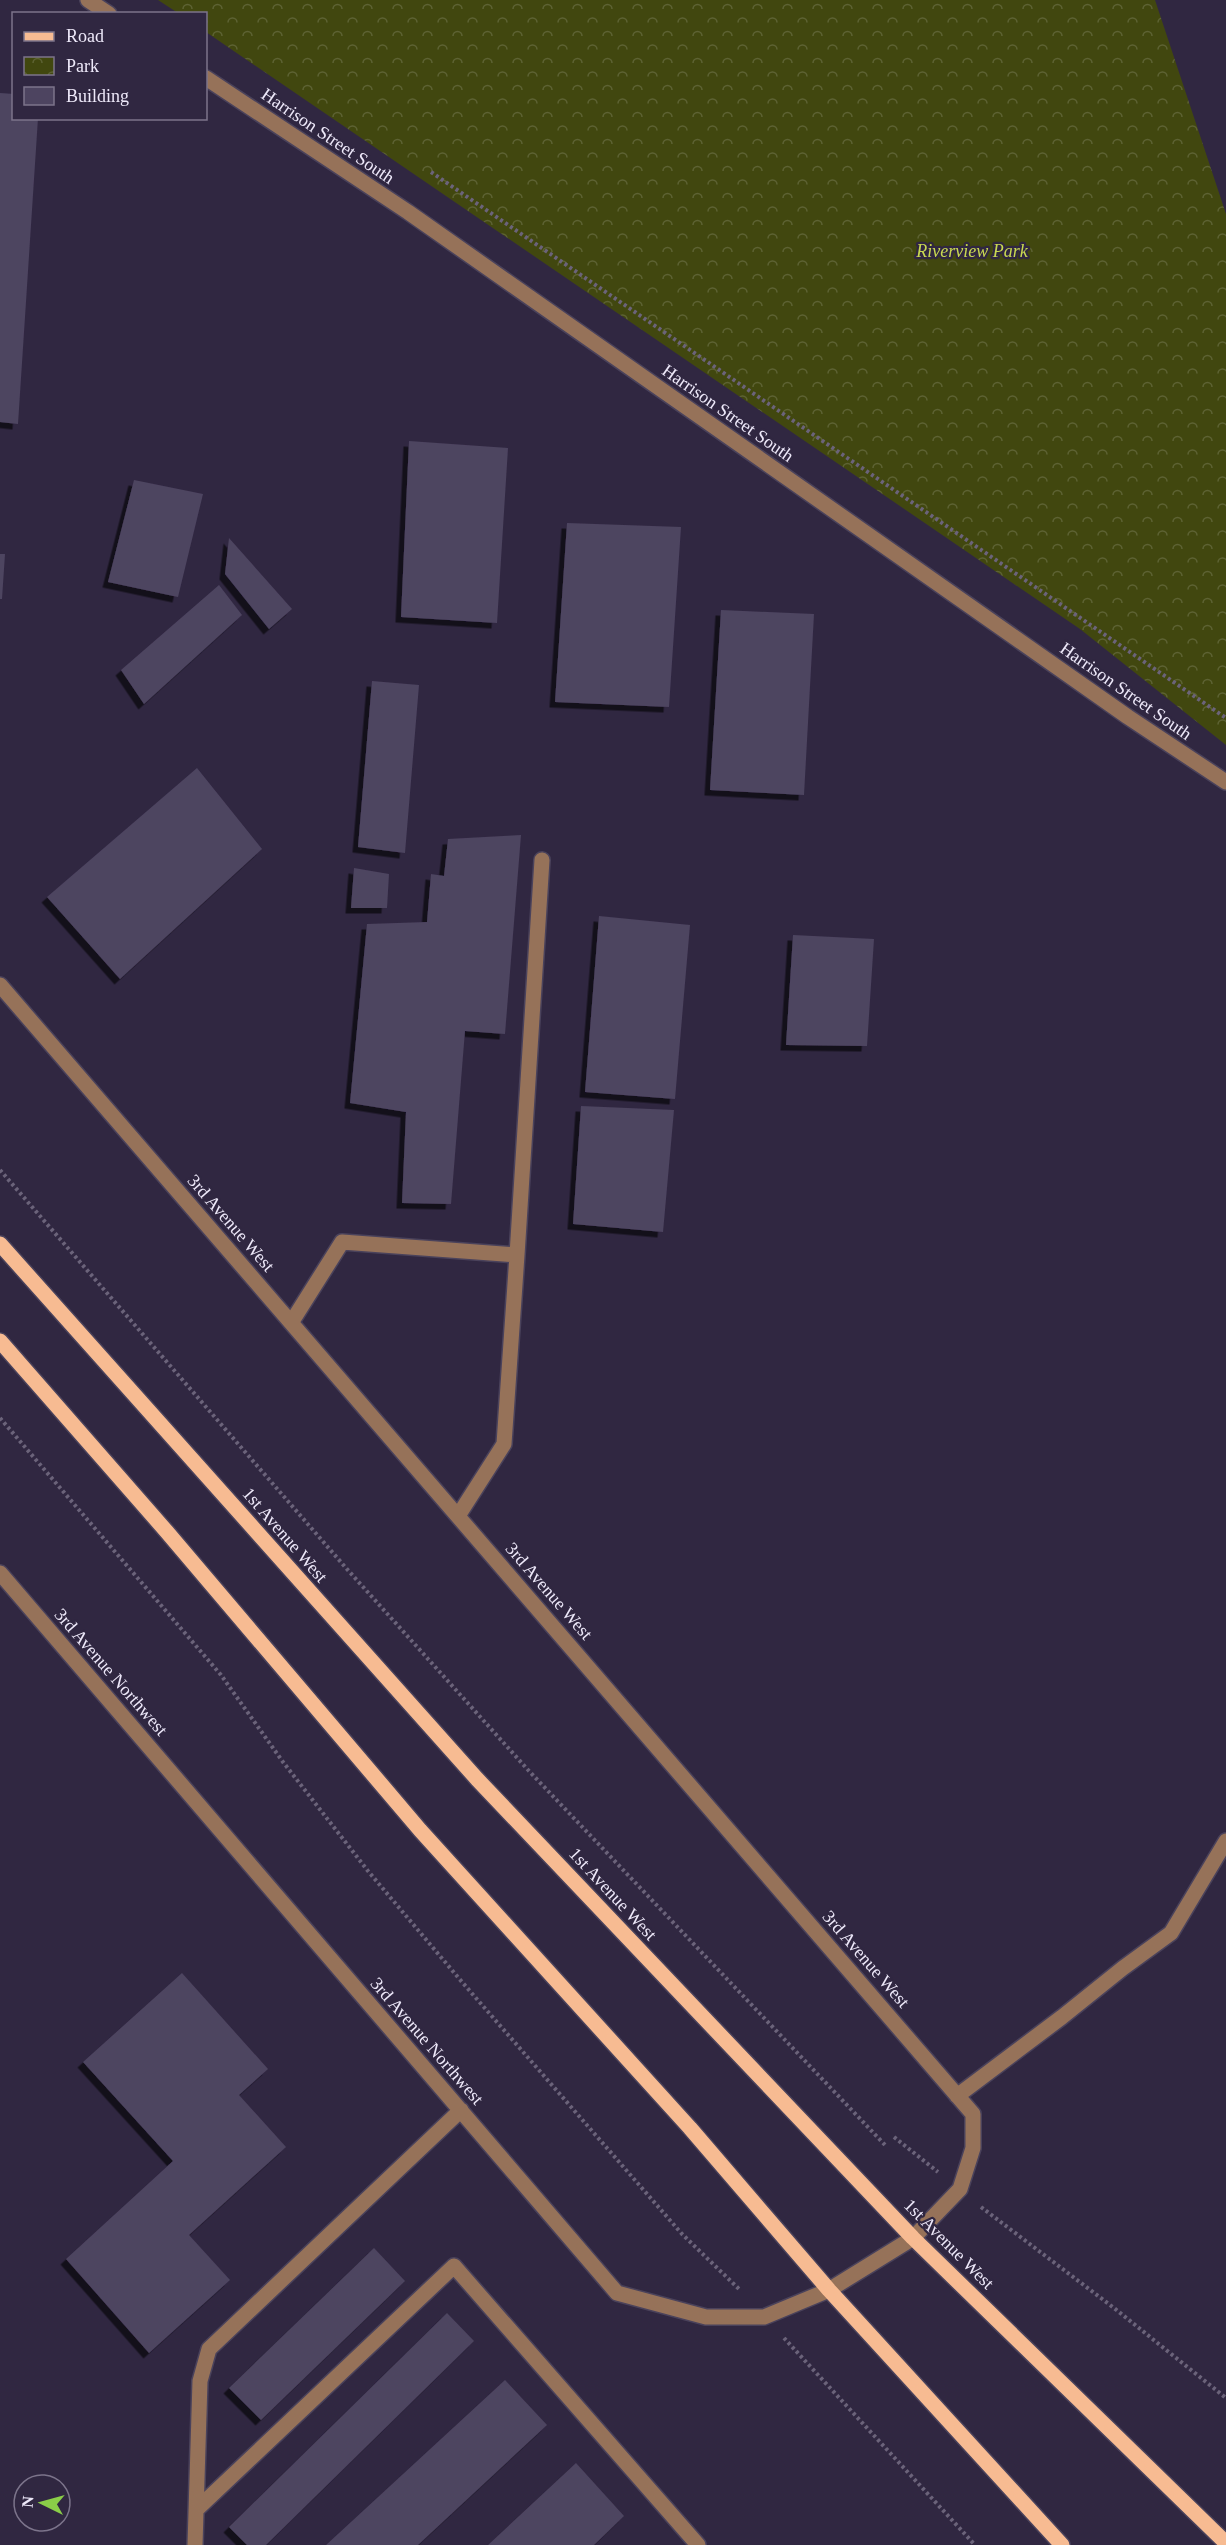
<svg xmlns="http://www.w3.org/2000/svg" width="1226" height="2545" font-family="'Times New Roman',serif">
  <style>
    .park { fill: url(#park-crowns) }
    .building { fill: #4d4460; filter: url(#shadow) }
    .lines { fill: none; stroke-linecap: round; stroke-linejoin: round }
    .minor-casing { stroke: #4a425b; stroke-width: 18 }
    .major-casing { stroke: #4a425b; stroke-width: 18 }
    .path { stroke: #6b637a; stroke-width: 4; stroke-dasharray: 3 3; stroke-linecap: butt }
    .minor { stroke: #967259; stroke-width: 15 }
    .major { stroke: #f7bb92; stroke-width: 15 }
    .labels { text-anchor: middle; stroke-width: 4.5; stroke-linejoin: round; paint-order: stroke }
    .street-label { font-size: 18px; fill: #ede8f9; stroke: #302741 }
    .park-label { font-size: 18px; font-style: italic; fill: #c9d951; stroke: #302741 }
  </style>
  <defs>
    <pattern id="park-crowns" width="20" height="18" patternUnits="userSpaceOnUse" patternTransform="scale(1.5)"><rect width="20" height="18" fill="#41470f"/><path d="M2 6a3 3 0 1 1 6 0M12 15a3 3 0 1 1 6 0" fill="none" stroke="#5d6233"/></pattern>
    <filter id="shadow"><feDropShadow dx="-5.5" dy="5.5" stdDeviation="0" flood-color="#0009"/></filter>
  </defs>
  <rect width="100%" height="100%" fill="#302741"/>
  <!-- park -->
  <path class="park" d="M158 0H1155L1226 214V745L1080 629 206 32V14L178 13Z"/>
  <!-- building -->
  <path class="building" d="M0 93 14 94V118H38L18 424 0 422Z
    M409 441 508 448 497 623 401 617Z
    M134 480 203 494 178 597 108 582Z
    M567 523 681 527 669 707 555 702Z
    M229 538 292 609 269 629 225 574Z
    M0 554H5L2 599H0Z
    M219 585 242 615 144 704 121 670Z
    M721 610 814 614 804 795 710 790Z
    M372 681 419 685 405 853 358 847Z
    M197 768 262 849 120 979 47 897Z
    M521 835 505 1034 465 1031 451 1204 402 1203 406 1112 350 1103 367 924 427 922 431 874 444 876 448 839Z
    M354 868 389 874 387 908H351Z
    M599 916 690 925 675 1099 585 1092Z
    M793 935 874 939 867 1046 786 1045Z
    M581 1106 674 1110 663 1232 573 1224Z
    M182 1973 268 2069 239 2095 286 2147 189 2235 230 2280 149 2353 66 2259 173 2161 83 2062Z
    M374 2248 405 2281 261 2420 229 2388Z
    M447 2313 474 2341 266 2545H247L229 2527Z
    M505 2380 547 2425 418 2545H326Z
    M576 2463 624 2516 594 2545H488Z"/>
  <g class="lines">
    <!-- minor casing -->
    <g class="minor-casing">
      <path id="minor" d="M88 0 109 14
        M206 78 408 212 1128 717 1226 782
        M0 985 973 2114V2148L960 2189 913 2238 829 2290 764 2317H706L617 2293 0 1573
        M517 1255 542 860
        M291 1323 342 1242 517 1255 504 1444 458 1516
        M957 2096 1062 2017 1123 1968 1171 1933 1226 1841
        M196 2510 454 2266 698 2545
        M195 2545 200 2381 209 2349 461 2110"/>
    </g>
    <!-- major casing -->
    <g class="major-casing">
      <path id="major" d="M0 1244 477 1779 913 2238 1226 2543
        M0 1341 167 1532 420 1830 690 2128 829 2290 1062 2545"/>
    </g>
    <!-- path -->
    <path class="path" d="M431 172 1226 718
      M0 1170 346 1568 529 1771 885 2145
      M0 1418 221 1675 283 1762 368 1871 462 1982 682 2234 739 2289
      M894 2137 938 2172
      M981 2207 1114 2308 1226 2398
      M784 2338 975 2545"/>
    <!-- minor -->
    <use href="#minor" class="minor"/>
    <!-- major -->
    <use href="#major" class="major"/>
  </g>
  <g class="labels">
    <!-- street labels -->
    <g class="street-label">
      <text transform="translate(328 136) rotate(34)" y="6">Harrison Street South</text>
      <text transform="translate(728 413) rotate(35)" y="6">Harrison Street South</text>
      <text transform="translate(1126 691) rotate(35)" y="6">Harrison Street South</text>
      <text transform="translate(231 1223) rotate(49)" y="6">3rd Avenue West</text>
      <text transform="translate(285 1535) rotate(49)" y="6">1st Avenue West</text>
      <text transform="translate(549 1591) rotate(49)" y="6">3rd Avenue West</text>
      <text transform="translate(111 1672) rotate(49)" y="6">3rd Avenue Northwest</text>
      <text transform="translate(613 1894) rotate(47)" y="6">1st Avenue West</text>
      <text transform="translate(866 1959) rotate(49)" y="6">3rd Avenue West</text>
      <text transform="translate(427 2041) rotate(49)" y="6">3rd Avenue Northwest</text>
      <text transform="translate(949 2244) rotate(45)" y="6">1st Avenue West</text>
    </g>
    <!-- park labels -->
    <g class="park-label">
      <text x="972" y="257">Riverview Park</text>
    </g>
  </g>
  <!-- legend -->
  <rect x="12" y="12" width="195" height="108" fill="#302741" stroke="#7c748b" stroke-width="1.5"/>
  <rect x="24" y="32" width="30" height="9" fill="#f7bb92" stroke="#7c748b" stroke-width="1.5"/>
  <text x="66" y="42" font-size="18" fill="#ede8f9">Road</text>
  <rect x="24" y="57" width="30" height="18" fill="url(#park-crowns)" stroke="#7c748b" stroke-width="1.5"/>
  <text x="66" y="72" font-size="18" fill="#ede8f9">Park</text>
  <rect x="24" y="87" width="30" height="18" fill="#4d4460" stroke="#7c748b" stroke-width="1.5"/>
  <text x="66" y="102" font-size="18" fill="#ede8f9">Building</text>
  <!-- north arrow -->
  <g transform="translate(42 2503) rotate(275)"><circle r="28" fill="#302741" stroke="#7c748b" stroke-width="1.5"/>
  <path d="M0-4.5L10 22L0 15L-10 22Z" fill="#8ace48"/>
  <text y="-9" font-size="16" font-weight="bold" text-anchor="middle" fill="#ede8f9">N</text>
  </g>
</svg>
